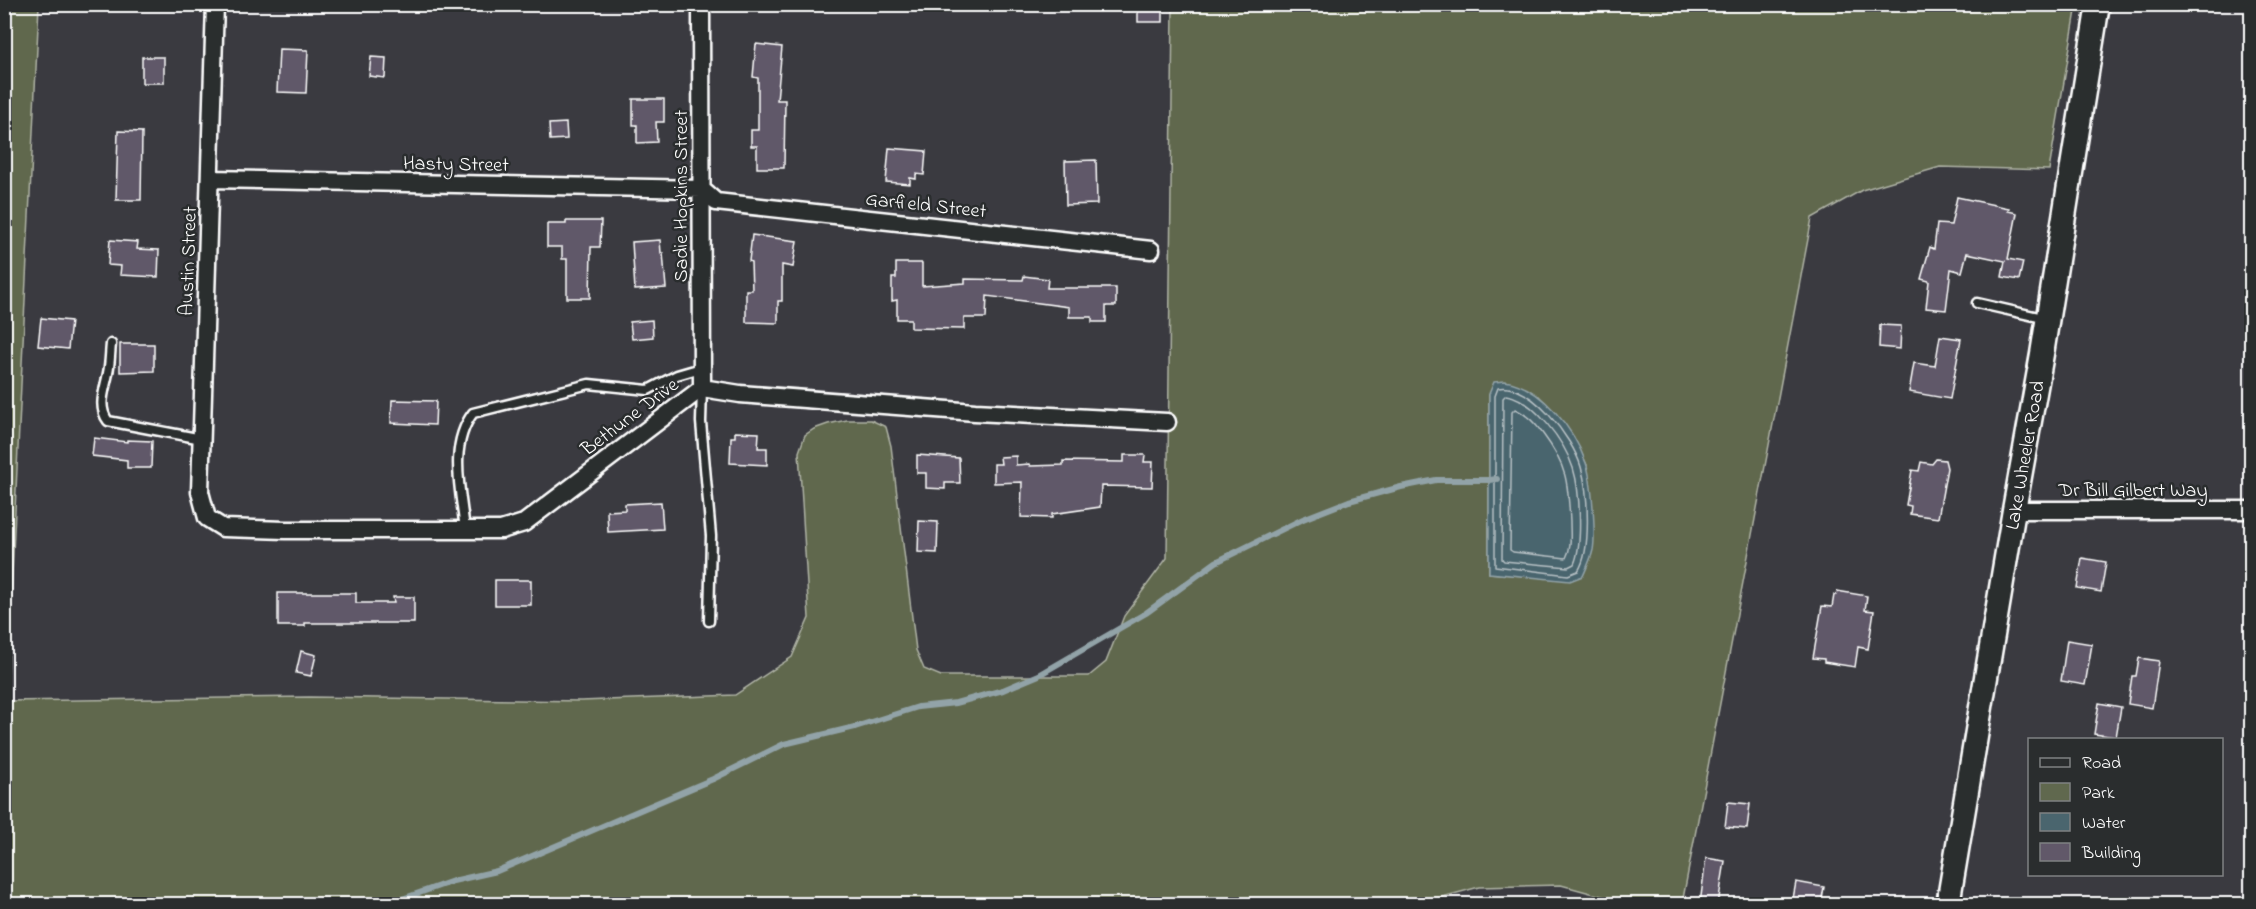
<svg xmlns="http://www.w3.org/2000/svg" width="2256" height="909" font-family="'Indie Flower',sans-serif">
  <style>
    .green { fill: #60684e; stroke: #b0b4a6; stroke-width: 1.5; fill-rule: evenodd }
    .water { fill: #4a656e; stroke: #92a3a8; stroke-width: 1.5 }
    .lines { fill: none; stroke-linecap: round; stroke-linejoin: round }
    .shore { stroke: #b7c1c5; stroke-width: 1.5 }
    .stream { stroke: #92a3a8; stroke-width: 6 }
    .building { fill: #615869; stroke: #fff; stroke-width: 1.5 }
    .lane-casing { stroke: #fff; stroke-width: 13 }
    .street-casing { stroke: #fff; stroke-width: 21 }
    .secondary-casing { stroke: #fff; stroke-width: 27 }
    .lane { stroke: #2a2d2e; stroke-width: 8 }
    .street { stroke: #2a2d2e; stroke-width: 16 }
    .secondary { stroke: #2a2d2e; stroke-width: 22 }
    .labels { text-anchor: middle; stroke-width: 5; stroke-linejoin: round; paint-order: stroke }
    .street-label { font-size: 20px; fill: #fff; stroke: #2a2d2e }
  </style>
  <rect width="100%" height="100%" fill="#3a3a40"/>
  <filter id="ink" filterUnits="userSpaceOnUse"><feTurbulence type="fractalNoise" baseFrequency=".0167" numOctaves="2"/><feDisplacementMap in="SourceGraphic" scale="12" xChannelSelector="R" yChannelSelector="G"/><feConvolveMatrix kernelMatrix="1 2 1 2 8 2 1 2 1" color-interpolation-filters="sRGB"/></filter>
  <g filter="url(#ink)">
    <!-- green -->
    <path class="green" d="M5 5H39L6 701 309 697 581 701 735 695 792 657 809 618 799 452 805 435 814 429 828 424 847 420H871L886 427 891 446 916 650 924 669 941 676H1089L1106 662 1124 616 1167 558 1173 5H2077L2049 170 1940 167 1862 190 1812 218 1682 904H1631L1561 885 1479 887 1417 904H5ZM1489 395 1539 396C1559 417 1575 438 1587 465L1526 576 1489 573Z"/>
    <!-- water -->
    <path class="water" d="M1505 381C1542 387 1574 429 1586 463 1592 479 1596 533 1593 550 1591 559 1587 567 1583 576L1570 581 1489 573V394L1494 382Z"/>
    <g class="lines">
      <!-- shore -->
      <path class="shore" d="M1498 388C1531 382 1573 439 1581 467 1588 490 1592 551 1578 571L1568 575 1495 566V396Z
        M1506 395C1534 399 1565 443 1573 468 1580 490 1583 544 1574 564L1568 567 1504 561 1502 559 1503 398Z
        M1515 409C1526 414 1536 424 1543 434 1567 466 1568 482 1570 521 1570 534 1572 547 1566 558L1513 552 1510 550 1512 412Z"/>
      <!-- stream -->
      <path class="stream" d="M388 904 453 881 497 871 713 779 784 744 855 727 918 707 956 703 1003 690 1039 675 1146 613 1216 562 1303 519 1349 501 1401 487 1436 480H1489L1497 479"/>
    </g>
    <!-- building -->
    <path class="building" d="M1138 4H1163V22H1138Z
      M756 44 782 47 777 100H785L784 168H757V146H751V130H758V78L753 77Z
      M279 49 308 50 306 93 277 92Z
      M142 57H164V83H142Z
      M371 57 386 58 385 78 369 76Z
      M633 99H664V122H656L657 142 637 143V125H633Z
      M566 123 567 139 550 140 549 124Z
      M118 131 142 132 141 200H116Z
      M889 148 926 151 924 175 916 174V179L910 178V184L886 182Z
      M1096 160 1097 204 1066 205 1065 161Z
      M1957 197 2009 208 2008 211 2017 213 2008 259 2023 262 2019 280 2002 277 2005 261 1967 253 1962 272 1951 269 1946 310 1926 308 1929 281 1921 279 1930 247 1934 249 1937 224 1951 225Z
      M566 221H601L600 247H591L590 298H567V259H562V247H547V224H566Z
      M752 235 797 241 793 267 782 265V301H778V323L746 322V290H752L751 262 749 261Z
      M110 240 138 242 137 249 159 250 158 277 120 275 121 266 108 265Z
      M660 240 661 253H663L666 288 635 290 632 242Z
      M896 263H922V286L965 283V279L1023 280 1024 276 1048 279 1047 288H1116V306H1106V322H1092V317H1069V307L987 296 986 318H964V329L911 328V319H897V300L892 301V278H896Z
      M41 318 71 321 68 349 38 346Z
      M652 320 653 337 632 339 630 322Z
      M1880 325 1901 326 1900 349 1879 347Z
      M1940 336 1961 339 1950 399 1909 392 1914 363 1935 366Z
      M120 344H154V371L120 372Z
      M392 400 436 401 435 425 391 423Z
      M735 432 759 433 758 448H767V465L730 463 731 437H735Z
      M94 438 127 442V440L152 441 151 468H127V460L92 456Z
      M917 455 959 458 960 483H945V489L926 488V473H917Z
      M1124 455H1145L1144 462H1153L1152 487 1101 486 1100 507 1052 514V518L1021 517 1022 482 994 483V464H1001L1000 457 1016 456V465L1029 464 1030 466 1063 465V461L1124 462Z
      M1936 459 1945 460 1947 468 1938 518 1910 514 1911 506 1906 505 1912 470 1919 471 1921 462 1932 464Z
      M661 502 663 529 608 532 607 511 625 510V504Z
      M919 521 938 522 937 553 918 552Z
      M2082 558 2106 562 2101 592 2077 588Z
      M495 580H531V605H495Z
      M1837 591 1867 596 1865 610 1874 611 1868 649 1858 647 1855 667 1824 662V659L1813 658 1822 606 1832 607 1834 595H1836Z
      M278 593H356V603H394L393 597H414V623H305V626H278Z
      M2067 640 2092 644 2085 685 2061 681Z
      M301 651 316 655 311 676 296 673Z
      M2139 658 2159 661 2152 708 2128 704 2132 676H2136Z
      M2099 703 2121 707 2116 737 2094 734Z
      M1728 802 1750 804 1747 829 1725 827Z
      M1706 858 1725 861 1718 904H1700Z
      M1796 882 1824 887 1821 904H1792Z"/>
    <g class="lines">
      <!-- lane casing -->
      <g class="lane-casing">
        <path id="lane" d="M1977 303 2047 319
          M111 344C110 353 110 364 108 373 105 390 97 406 108 421L202 439
          M702 388 701 422 711 536 709 621
          M465 530C461 492 448 446 473 413L589 384 648 390 677 375 701 368"/>
      </g>
      <!-- street casing -->
      <g class="street-casing">
        <path id="street" d="M215 4 200 492 207 518 223 528 285 530H501L524 523 702 388 740 394 975 412 1167 422
          M701 4 702 388
          M210 179 701 189 716 202 1151 250
          M2014 510H2252"/>
      </g>
      <!-- secondary casing -->
      <g class="secondary-casing">
        <path id="secondary" d="M1948 904 2014 510 2042 354 2098 4"/>
      </g>
      <!-- lane -->
      <use href="#lane" class="lane"/>
      <!-- street -->
      <use href="#street" class="street"/>
      <!-- secondary -->
      <use href="#secondary" class="secondary"/>
    </g>
  </g>
  <g class="labels">
    <!-- street labels -->
    <g class="street-label">
      <text transform="translate(456 163) rotate(1)" y="7">Hasty Street</text>
      <text transform="translate(680 196) rotate(-90)" y="7">Sadie Hopkins Street</text>
      <text transform="translate(926 204) rotate(6)" y="7">Garfield Street</text>
      <text transform="translate(187 261) rotate(-88)" y="7">Austin Street</text>
      <text transform="translate(629 416) rotate(-37)" y="7">Bethune Drive</text>
      <text transform="translate(2024 455) rotate(-80)" y="7">Lake Wheeler Road</text>
      <text x="2133" y="496">Dr Bill Gilbert Way</text>
    </g>
  </g>
  <!-- margin -->
  <rect width="2256" height="909" fill="none" stroke="#2a2d2e" stroke-width="24"/>
  <rect x="12" y="12" width="2232" height="885" fill="none" stroke="#fff" stroke-width="2" filter="url(#ink)"/>
  <!-- legend -->
  <rect x="2028" y="738" width="195" height="138" fill="#2a2d2e" stroke="#7f8182" stroke-width="1.5"/>
  <rect x="2040" y="758" width="30" height="9" fill="#2a2d2e" stroke="#7f8182" stroke-width="1.5"/>
  <text x="2082" y="768" font-size="18" fill="#ffffff">Road</text>
  <rect x="2040" y="783" width="30" height="18" fill="#60684e" stroke="#7f8182" stroke-width="1.5"/>
  <text x="2082" y="798" font-size="18" fill="#ffffff">Park</text>
  <rect x="2040" y="813" width="30" height="18" fill="#4a656e" stroke="#7f8182" stroke-width="1.5"/>
  <text x="2082" y="828" font-size="18" fill="#ffffff">Water</text>
  <rect x="2040" y="843" width="30" height="18" fill="#615869" stroke="#7f8182" stroke-width="1.5"/>
  <text x="2082" y="858" font-size="18" fill="#ffffff">Building</text>
</svg>
